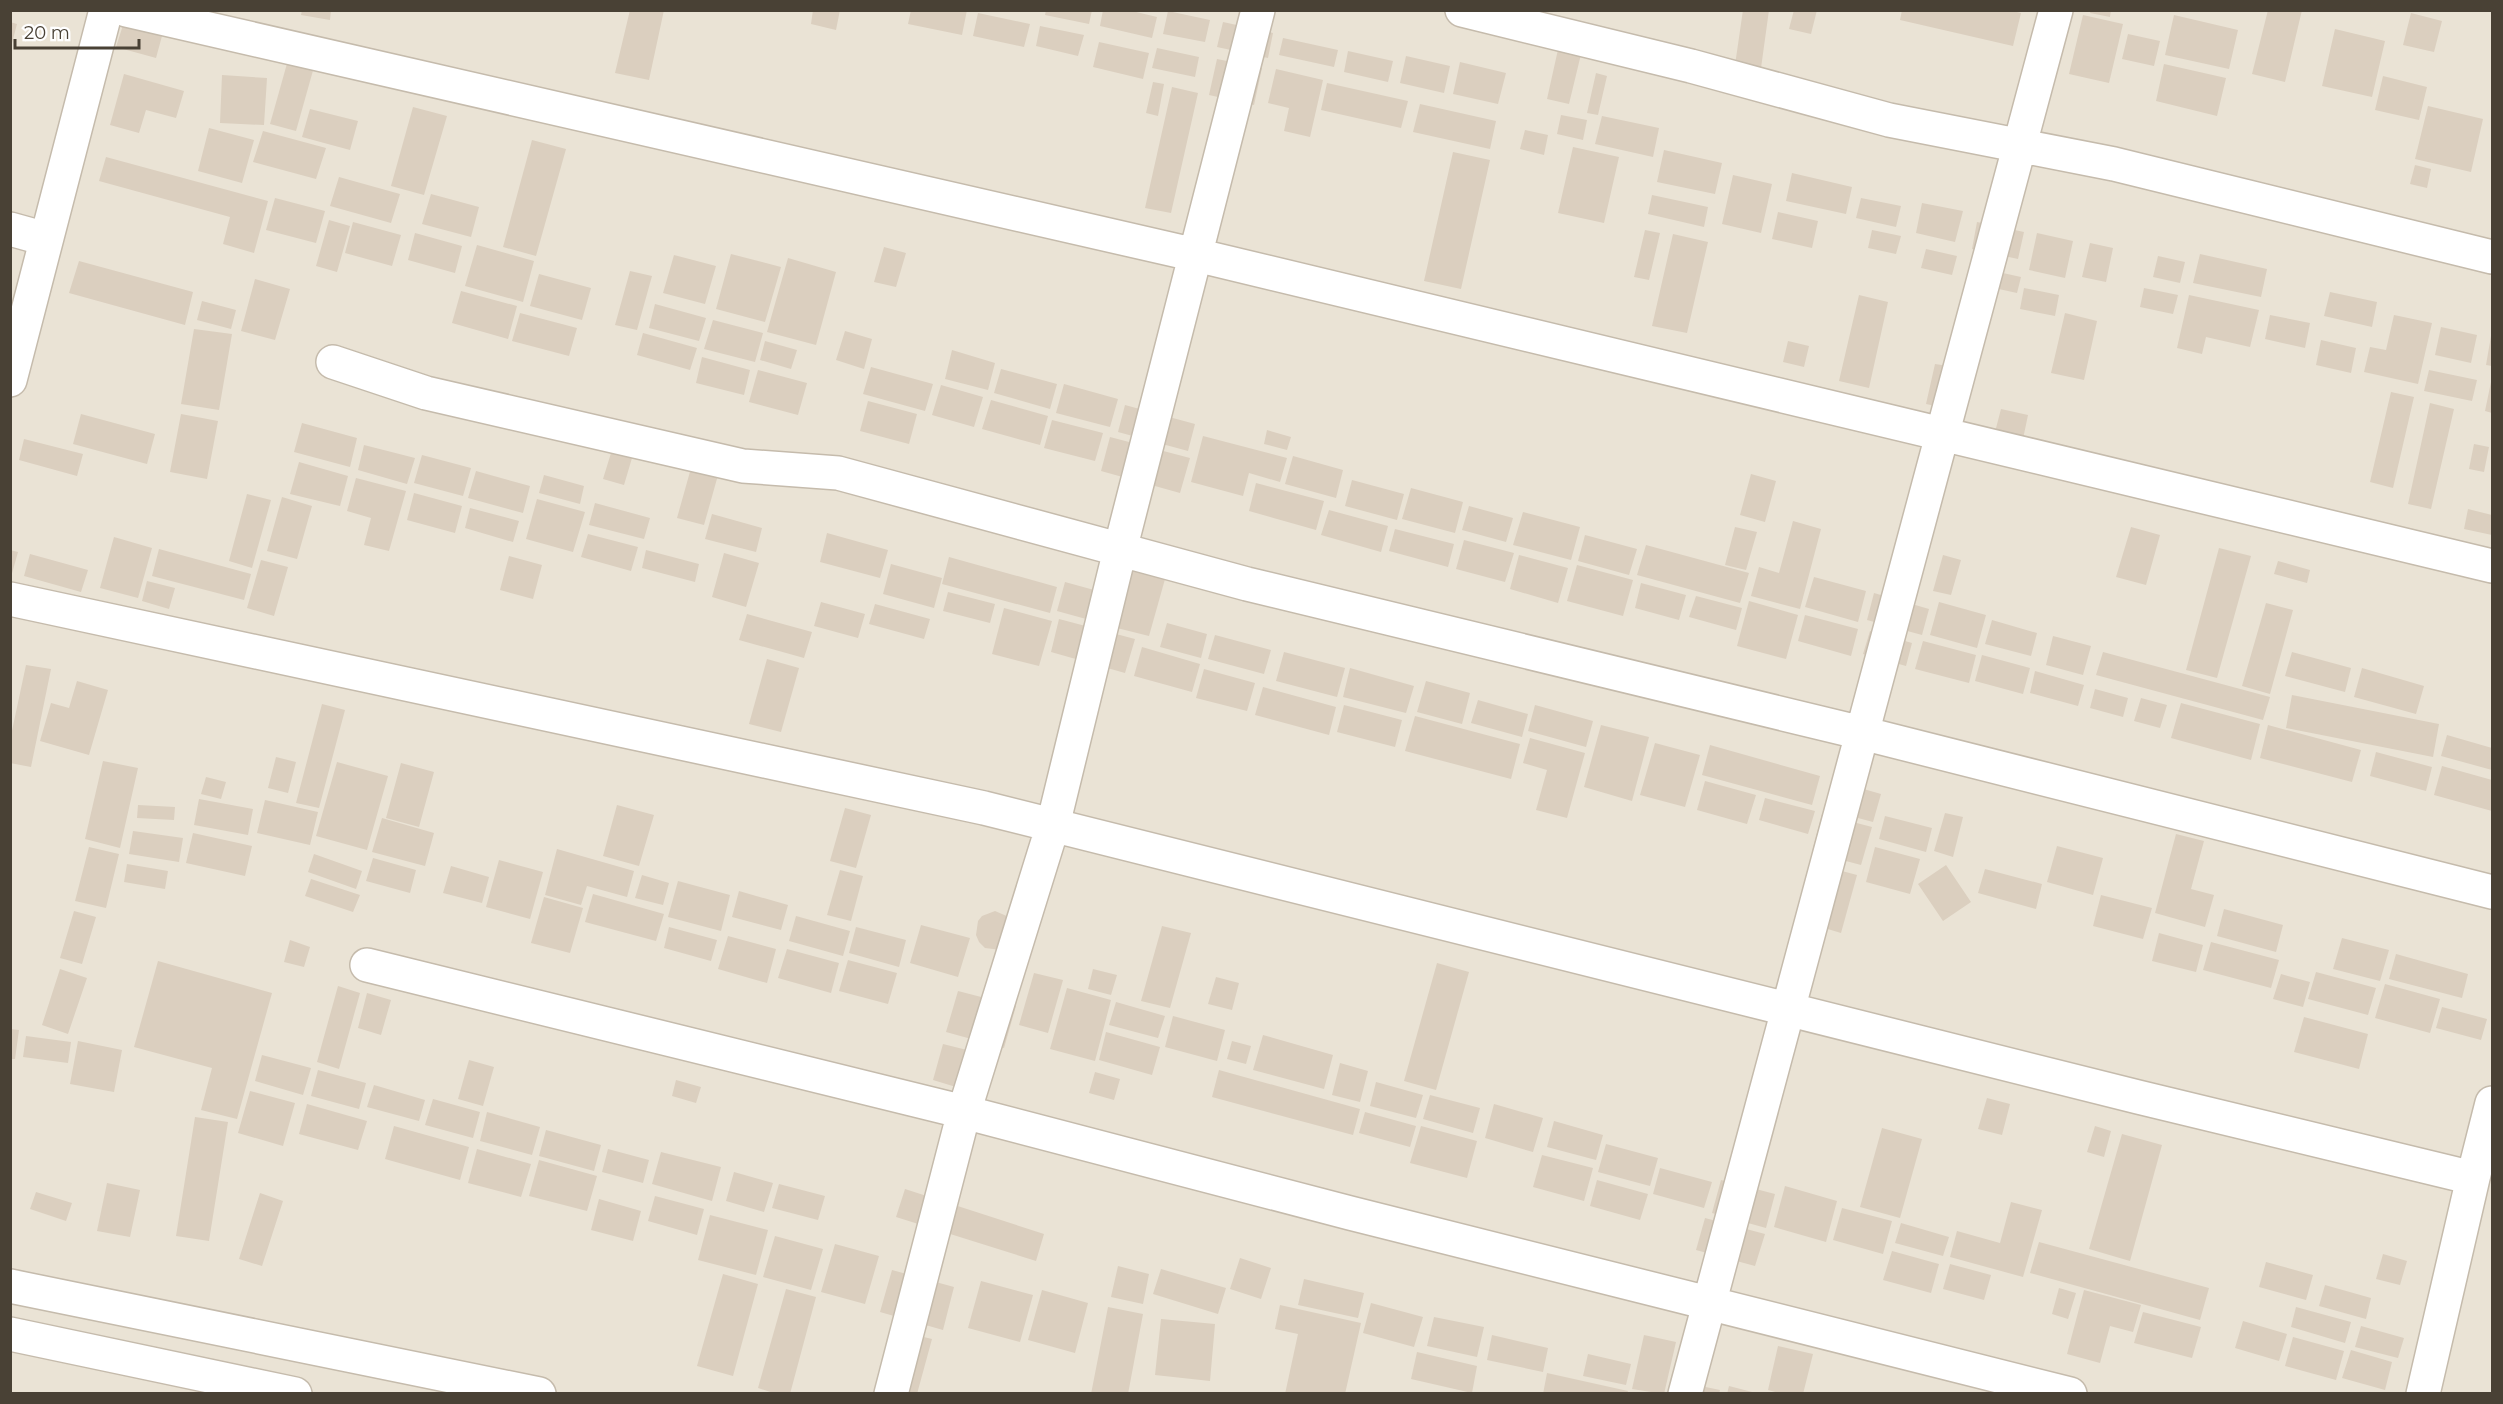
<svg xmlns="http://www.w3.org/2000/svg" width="2503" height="1404" font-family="Montserrat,sans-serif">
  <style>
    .residential { fill: #eae3d5 }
    .building { fill: #dbcfbf }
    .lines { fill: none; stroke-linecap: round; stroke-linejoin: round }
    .minor-casing { stroke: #c5bbac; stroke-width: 36 }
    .tertiary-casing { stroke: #c5bbac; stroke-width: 36 }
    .minor { stroke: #fff; stroke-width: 33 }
    .tertiary { stroke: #fff; stroke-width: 33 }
  </style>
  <rect width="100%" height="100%" fill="#f5f1e8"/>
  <!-- residential -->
  <path class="residential" d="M11 11H2492V1393H11Z"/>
  <!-- building -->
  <path class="building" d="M302 10H331L330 20 301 15Z
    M630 10H664L649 80 615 73Z
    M813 10H840L836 30 811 24Z
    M911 10H967L962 35 908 24Z
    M1046 10H1092L1089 24 1045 15Z
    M1103 10H1128L1157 17 1152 38 1100 26Z
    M1743 10H1769L1761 68 1735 65Z
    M1794 10H1817L1811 34 1789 29Z
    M1902 10H2009L2021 13 2013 46 1900 20Z
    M2091 10H2111L2110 17 2090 13Z
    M2268 10H2302L2285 82 2252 74Z
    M1168 11 1210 20 1205 42 1163 34Z
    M978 13 1030 24 1024 47 973 36Z
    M2411 13 2442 21 2434 52 2403 45Z
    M2083 15 2123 24 2109 83 2069 74Z
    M2174 15 2238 30 2229 69 2165 55Z
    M10 22 17 24 11 47H10Z
    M1223 22 1273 33 1268 58 1217 47Z
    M123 25 162 36 156 58 116 47Z
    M1040 26 1084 35 1078 56 1036 46Z
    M2335 29 2385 41 2372 97 2322 86Z
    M2128 34 2160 41 2154 66 2122 59Z
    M1283 38 1338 50 1334 67 1279 55Z
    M1099 42 1149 53 1143 79 1093 67Z
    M1559 45 1582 50 1569 104 1547 99Z
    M1157 48 1199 57 1195 77 1152 68Z
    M1348 51 1393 61 1388 82 1344 72Z
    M1406 56 1450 66 1444 93 1400 83Z
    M1217 59 1262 68 1254 105 1209 95Z
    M288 60 314 67 296 131 270 124Z
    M1460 62 1506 73 1498 104 1453 94Z
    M2164 64 2226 78 2217 116 2156 101Z
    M1276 69 1323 80 1310 137 1284 131 1289 108 1268 103Z
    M1596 73 1607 76 1598 115 1587 113Z
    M124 74 184 91 176 118 146 110 139 133 110 125Z
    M222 75 267 78 264 125 220 123Z
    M2383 76 2427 87 2419 120 2375 110Z
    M1153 82 1164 84 1158 116 1146 113Z
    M1327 83 1408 101 1401 128 1321 110Z
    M1172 87 1198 93 1171 213 1145 208Z
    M1420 104 1496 121 1490 149 1413 132Z
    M2428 106 2483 119 2471 172 2415 159Z
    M413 107 447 116 424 195 391 186Z
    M310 109 358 121 350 150 302 137Z
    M1561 115 1587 120 1583 140 1557 134Z
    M1602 116 1659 128 1653 157 1595 144Z
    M209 128 254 140 242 183 198 171Z
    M1525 130 1548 135 1544 155 1520 149Z
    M263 131 326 148 316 179 253 162Z
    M532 140 566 149 536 256 503 247Z
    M1573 147 1619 157 1604 223 1558 213Z
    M1664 150 1722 163 1715 194 1657 182Z
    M1453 152 1490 160 1461 289 1424 281Z
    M106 157 268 201 254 253 223 244 230 217 99 181Z
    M2415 165 2431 169 2427 188 2410 184Z
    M1792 173 1852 187 1846 214 1786 201Z
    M1733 175 1772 184 1761 233 1722 224Z
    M339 177 400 194 391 223 330 206Z
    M431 194 479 207 471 237 422 224Z
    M1652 195 1708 207 1704 227 1648 214Z
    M275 198 325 211 316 243 266 230Z
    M1861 198 1901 206 1896 227 1856 218Z
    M1922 203 1963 211 1955 242 1916 233Z
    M1778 212 1818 221 1812 248 1772 239Z
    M329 220 350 226 337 272 316 266Z
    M353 222 401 235 392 266 345 253Z
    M1977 222 2024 232 2018 259 1972 249Z
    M1645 230 1660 233 1649 280 1634 277Z
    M1872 230 1901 236 1896 254 1868 248Z
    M415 233 462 246 455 273 408 260Z
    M2037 233 2073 241 2065 278 2029 270Z
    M1673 234 1708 242 1687 333 1652 326Z
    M2090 243 2113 248 2106 282 2082 277Z
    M477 245 534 261 523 302 465 286Z
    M884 247 906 253 896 287 874 282Z
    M1926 249 1957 256 1952 275 1921 268Z
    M731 254 781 267 765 322 716 309Z
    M2200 254 2267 269 2261 297 2193 283Z
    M674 255 716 266 705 304 663 293Z
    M2158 256 2185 262 2180 283 2153 277Z
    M788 258 836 272 816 345 767 332Z
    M79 261 193 292 185 325 69 293Z
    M1971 266 2021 277 2017 293 1967 282Z
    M630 271 652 276 637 330 615 325Z
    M539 274 591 288 582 320 530 306Z
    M255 279 290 289 275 340 241 331Z
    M2024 288 2059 295 2055 316 2020 309Z
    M2144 288 2178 295 2173 314 2140 307Z
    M461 291 517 306 508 339 452 323Z
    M2330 292 2377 302 2372 327 2324 316Z
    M1859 295 1888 302 1869 388 1839 381Z
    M2189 295 2259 310 2250 347 2206 337 2202 354 2177 348Z
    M202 301 236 310 231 329 197 320Z
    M655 304 706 318 699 341 649 328Z
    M520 313 577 328 569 356 512 341Z
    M2065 313 2097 321 2084 380 2051 373Z
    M2270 315 2310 323 2305 348 2265 339Z
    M2394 315 2432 323 2418 384 2364 372 2370 347 2386 350Z
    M713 320 763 333 755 362 704 349Z
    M2441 327 2477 335 2471 363 2435 355Z
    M194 329 232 334 219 410 181 404Z
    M845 331 872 339 864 369 836 360Z
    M643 333 697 348 690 370 637 355Z
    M2491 336H2492V366L2486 365Z
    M2321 340 2356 348 2351 373 2316 365Z
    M765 341 797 350 791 369 760 360Z
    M1788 341 1809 346 1804 367 1783 362Z
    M952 350 995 363 988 390 945 379Z
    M702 357 750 370 744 395 696 383Z
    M1935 364 1955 367 1945 408 1926 404Z
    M871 367 933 384 925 411 863 394Z
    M1001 369 1057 384 1050 409 994 393Z
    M758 370 807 383 798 415 749 402Z
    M2429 370 2477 380 2472 401 2424 391Z
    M2491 382H2492V413L2485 411Z
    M1064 384 1118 399 1110 427 1056 413Z
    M941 385 983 397 974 427 932 415Z
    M2391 392 2414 397 2393 488 2370 482Z
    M991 400 1048 416 1040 445 982 429Z
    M868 401 917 414 909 444 860 431Z
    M2430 403 2454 409 2431 509 2408 504Z
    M1125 405 1195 424 1188 451 1118 432Z
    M2001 409 2028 415 2023 439 1995 432Z
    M81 414 155 434 147 464 73 444Z
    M181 414 218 421 207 479 170 472Z
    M1052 420 1103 433 1095 461 1044 448Z
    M302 423 357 438 350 467 294 452Z
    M1267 430 1291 437 1287 450 1264 444Z
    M1203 436 1287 458 1280 482 1249 473 1243 496 1191 482Z
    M1110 437 1190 458 1180 493 1101 471Z
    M24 439 83 454 77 476 19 460Z
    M2474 444 2489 447 2484 472 2469 469Z
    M364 445 415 458 407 484 358 470Z
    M611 453 632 458 624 485 603 479Z
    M422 455 471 468 463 496 414 483Z
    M1293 456 1343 470 1336 498 1285 484Z
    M693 461 720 468 704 525 677 518Z
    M299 462 348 476 340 506 290 494Z
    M476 471 530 486 523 513 468 498Z
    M1751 474 1776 481 1765 522 1740 515Z
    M544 475 584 486 580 504 539 493Z
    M356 478 406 491 389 551 364 545 371 518 347 511Z
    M1352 480 1404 494 1397 520 1345 506Z
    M1256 483 1324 501 1316 530 1249 511Z
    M1411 488 1463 502 1455 533 1402 519Z
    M414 493 462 506 455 533 407 520Z
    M247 494 271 500 252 568 229 561Z
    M282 497 312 506 297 559 267 551Z
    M537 499 585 512 573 552 526 539Z
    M595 503 650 518 644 539 589 525Z
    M1469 506 1513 518 1506 542 1462 530Z
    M470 508 519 521 513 542 465 528Z
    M2468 509 2492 515V535L2464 529Z
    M1329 510 1388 526 1381 552 1321 535Z
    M1523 512 1580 527 1571 560 1513 545Z
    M712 514 762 528 756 552 705 539Z
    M1793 521 1821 529 1800 609 1751 596 1759 567 1779 573Z
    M1735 527 1757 532 1746 570 1725 565Z
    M2131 527 2160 535 2146 585 2116 577Z
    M1395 529 1454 544 1448 567 1389 551Z
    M827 533 888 550 880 578 820 562Z
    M588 534 638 547 631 571 581 557Z
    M1585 535 1637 549 1629 575 1578 561Z
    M114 537 152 548 138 598 100 588Z
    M1464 540 1514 553 1505 582 1456 569Z
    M1646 545 1749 573 1740 603 1637 575Z
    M2219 548 2251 556 2217 678 2186 670Z
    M159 549 251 574 244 600 152 576Z
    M10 550 18 552 11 577 10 576Z
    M646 550 699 564 695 582 642 568Z
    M724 553 759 563 746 607 712 597Z
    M30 554 88 570 81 592 24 576Z
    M1519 555 1568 568 1558 603 1510 589Z
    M1943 555 1961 560 1951 595 1933 591Z
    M509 556 542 565 533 599 500 590Z
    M949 557 1057 587 1050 613 942 584Z
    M261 560 288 567 274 616 247 608Z
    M1123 561 1167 572 1149 636 1105 625Z
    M2278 561 2310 570 2307 583 2274 574Z
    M891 564 942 578 934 608 883 594Z
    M1577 565 1633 580 1623 616 1567 601Z
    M1814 577 1866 591 1858 622 1805 607Z
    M147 581 175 588 169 609 142 601Z
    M1065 582 1105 593 1097 622 1057 611Z
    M1641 583 1686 595 1679 620 1635 608Z
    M948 592 995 604 990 623 943 611Z
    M1874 593 1929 609 1922 635 1867 620Z
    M1696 596 1742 608 1736 630 1689 617Z
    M1749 601 1798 615 1786 659 1737 646Z
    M821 602 865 614 858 638 814 626Z
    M1939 602 1986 615 1977 648 1930 635Z
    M2266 603 2293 610 2270 694 2242 686Z
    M875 604 930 619 924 639 869 624Z
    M1004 608 1052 621 1039 666 992 654Z
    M747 614 812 632 804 658 739 640Z
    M1805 615 1858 629 1851 656 1798 641Z
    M1059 619 1135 639 1125 673 1051 652Z
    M1992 620 2037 633 2031 656 1985 644Z
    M1167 623 1207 634 1201 658 1160 647Z
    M1870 631 1912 643 1906 666 1863 654Z
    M1215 635 1271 650 1264 674 1208 659Z
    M2053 636 2091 646 2083 675 2046 665Z
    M1923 641 1976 655 1969 683 1915 669Z
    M1142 647 1200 664 1192 692 1134 676Z
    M1284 652 1345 668 1337 697 1276 681Z
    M2103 652 2270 697 2263 720 2096 675Z
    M2292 652 2351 668 2345 692 2285 676Z
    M1982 655 2030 668 2023 694 1975 681Z
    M767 659 799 668 781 732 749 724Z
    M26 665 51 669 31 767 10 763V740Z
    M1350 668 1414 686 1406 713 1343 697Z
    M2362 668 2424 686 2416 714 2354 697Z
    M1204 669 1255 683 1247 711 1196 698Z
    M2035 671 2084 685 2078 706 2030 693Z
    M77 681 108 690 89 755 40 741 51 703 69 708Z
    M1426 681 1470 693 1462 724 1417 712Z
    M1263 687 1336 707 1329 735 1255 715Z
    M2095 689 2128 698 2123 717 2090 708Z
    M2292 695 2439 724 2433 757 2286 728Z
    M2141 698 2167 705 2160 728 2134 721Z
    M1478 700 1528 714 1522 737 1471 723Z
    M2181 703 2260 724 2251 760 2171 738Z
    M322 704 345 710 319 808 296 803Z
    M1344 705 1402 720 1395 747 1337 732Z
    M1535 705 1593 721 1586 747 1528 731Z
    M1415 716 1520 744 1511 779 1405 751Z
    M1601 725 1649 737 1632 801 1584 787Z
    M2268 725 2361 750 2352 782 2260 758Z
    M2447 735 2492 748V770L2441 756Z
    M1530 738 1585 753 1567 818 1536 810 1547 770 1523 763Z
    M1655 743 1700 755 1685 807 1640 795Z
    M1710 745 1820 776 1812 805 1702 775Z
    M2376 752 2432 767 2426 791 2370 776Z
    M276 757 296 762 288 793 268 788Z
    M103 761 138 768 120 848 85 839Z
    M337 762 388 776 367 850 316 836Z
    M401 763 434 772 419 827 386 818Z
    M2442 766 2492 780V811L2434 795Z
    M206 777 226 782 221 799 201 794Z
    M1832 780 1881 794 1873 822 1824 809Z
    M1705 781 1756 795 1747 824 1697 810Z
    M1765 798 1815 811 1808 834 1759 820Z
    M199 799 253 809 248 835 194 825Z
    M265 800 318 812 310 845 257 833Z
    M138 805 175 807 174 820 137 818Z
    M617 805 654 815 639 866 603 856Z
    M845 808 871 815 856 868 830 861Z
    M1945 813 1963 817 1953 857 1934 851Z
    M1822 814 1872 827 1861 865 1812 852Z
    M1885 816 1932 828 1926 852 1879 839Z
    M382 818 434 833 425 866 372 852Z
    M133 831 183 838 179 862 129 854Z
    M193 833 252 846 245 876 186 863Z
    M2176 834 2204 841 2191 889 2214 895 2205 927 2155 913Z
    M2057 846 2103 858 2093 895 2047 882Z
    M89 847 119 854 106 908 75 901Z
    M1875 847 1920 859 1910 894 1866 882Z
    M557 849 634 871 627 897 587 886 581 905 545 895Z
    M314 854 362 871 356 889 308 872Z
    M373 858 416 870 410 893 366 881Z
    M499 860 543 872 530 919 486 907Z
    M127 864 168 871 165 889 124 882Z
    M1946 865 1971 902 1943 921 1918 884Z
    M451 866 489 877 482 903 443 893Z
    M1827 867 1857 875 1841 933 1811 924Z
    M1985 869 2042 884 2036 909 1978 893Z
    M840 870 863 876 851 921 827 915Z
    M642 875 669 883 663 905 635 898Z
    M311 879 360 895 353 912 305 896Z
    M678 881 730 895 721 931 668 917Z
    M739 891 788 905 781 930 732 917Z
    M593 894 664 914 656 941 585 922Z
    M2101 895 2152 908 2143 939 2093 926Z
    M544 897 583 908 570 953 531 943Z
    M2224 909 2283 925 2276 952 2217 936Z
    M74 911 96 917 82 964 60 958Z
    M995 911 1009 917 1001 950 985 948 979 942 976 935 978 921 982 916Z
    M796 916 850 931 843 956 789 941Z
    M921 925 970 938 958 977 910 963Z
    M1162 926 1191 933 1170 1008 1141 1001Z
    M669 927 717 940 711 961 664 948Z
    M856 927 906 940 899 967 849 953Z
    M2159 933 2203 945 2196 972 2152 961Z
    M728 936 776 949 767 983 718 969Z
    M2342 938 2389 950 2380 981 2333 969Z
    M290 940 310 947 304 967 284 962Z
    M2211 942 2279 960 2271 988 2203 970Z
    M787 949 839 963 831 993 778 978Z
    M2396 954 2468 974 2462 998 2389 979Z
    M848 960 897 973 888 1004 839 991Z
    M158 961 272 993 237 1119 201 1110 212 1068 134 1047Z
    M1437 963 1469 972 1436 1090 1404 1081Z
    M60 969 87 978 68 1034 42 1025Z
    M1093 969 1117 975 1111 995 1088 989Z
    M2316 972 2376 988 2368 1015 2308 999Z
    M1034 973 1063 980 1048 1033 1019 1025Z
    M2281 974 2310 982 2303 1007 2273 999Z
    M1216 977 1239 983 1232 1010 1208 1004Z
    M2385 984 2440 999 2430 1033 2375 1018Z
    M338 986 360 993 339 1069 317 1062Z
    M1067 988 1111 1000 1095 1061 1050 1049Z
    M958 991 1016 1006 1004 1048 946 1032Z
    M367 993 391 1000 381 1035 358 1028Z
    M1116 1002 1165 1016 1158 1038 1109 1025Z
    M2442 1007 2487 1019 2481 1040 2436 1028Z
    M1173 1016 1225 1030 1217 1061 1165 1047Z
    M2304 1017 2368 1034 2359 1069 2294 1052Z
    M10 1029 19 1030 15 1059H10Z
    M1106 1032 1160 1047 1152 1075 1099 1060Z
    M1263 1035 1333 1055 1324 1089 1253 1070Z
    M26 1036 71 1042 68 1063 23 1057Z
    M78 1041 122 1050 114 1092 70 1084Z
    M1232 1041 1251 1046 1246 1064 1227 1059Z
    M943 1044 967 1050 956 1087 933 1080Z
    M262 1055 311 1068 303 1095 255 1081Z
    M469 1060 494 1067 483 1106 458 1099Z
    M1340 1063 1368 1071 1360 1102 1332 1095Z
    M318 1070 366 1083 359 1109 311 1096Z
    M1219 1070 1360 1109 1353 1135 1212 1097Z
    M1095 1072 1120 1079 1114 1100 1089 1093Z
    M676 1080 701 1087 696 1103 672 1096Z
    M1376 1082 1423 1095 1416 1118 1370 1106Z
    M374 1085 425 1100 419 1121 367 1107Z
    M250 1091 295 1103 283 1146 238 1133Z
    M1430 1095 1480 1108 1473 1133 1423 1119Z
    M1987 1098 2010 1104 2002 1135 1978 1129Z
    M433 1099 480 1112 473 1138 425 1125Z
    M307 1104 367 1121 358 1150 299 1134Z
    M1494 1104 1543 1118 1533 1152 1485 1138Z
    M487 1112 540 1127 532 1155 480 1141Z
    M1365 1112 1416 1126 1410 1147 1359 1133Z
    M195 1117 228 1122 209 1241 176 1236Z
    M1554 1121 1603 1135 1596 1160 1547 1147Z
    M394 1126 469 1147 460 1180 385 1159Z
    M1421 1126 1477 1141 1467 1178 1410 1163Z
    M2095 1126 2111 1131 2104 1157 2087 1152Z
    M1882 1128 1922 1139 1900 1218 1860 1207Z
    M546 1130 601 1145 594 1171 539 1156Z
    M2122 1134 2162 1145 2130 1261 2089 1249Z
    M1606 1144 1658 1158 1650 1186 1598 1172Z
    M477 1149 531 1164 521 1197 468 1183Z
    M608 1149 649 1160 643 1183 602 1172Z
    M661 1152 721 1167 712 1201 652 1184Z
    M1542 1155 1593 1168 1584 1201 1533 1187Z
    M539 1160 597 1176 587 1211 529 1196Z
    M1660 1168 1712 1182 1704 1208 1653 1194Z
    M734 1172 773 1183 764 1212 726 1201Z
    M1597 1180 1648 1194 1640 1220 1590 1206Z
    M1721 1180 1775 1194 1766 1228 1712 1213Z
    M107 1183 140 1190 130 1237 97 1231Z
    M779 1184 825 1196 818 1220 772 1208Z
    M1785 1186 1837 1201 1826 1242 1774 1227Z
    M905 1189 1044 1234 1036 1261 896 1217Z
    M36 1192 72 1203 66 1221 30 1209Z
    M260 1193 283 1201 262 1266 239 1259Z
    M655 1196 704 1209 697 1235 648 1221Z
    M599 1199 641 1211 633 1241 591 1230Z
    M2011 1202 2042 1210 2023 1277 1950 1257 1957 1231 2000 1243Z
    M1842 1208 1892 1221 1883 1254 1833 1240Z
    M710 1215 768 1230 756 1275 698 1260Z
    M1705 1218 1765 1234 1755 1266 1696 1250Z
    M1901 1223 1949 1237 1943 1256 1895 1243Z
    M775 1236 823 1249 811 1290 763 1277Z
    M2039 1242 2209 1288 2200 1320 2030 1273Z
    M835 1244 879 1256 865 1304 821 1292Z
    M1892 1251 1939 1264 1931 1293 1883 1280Z
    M2383 1254 2407 1261 2400 1285 2376 1279Z
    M1240 1258 1271 1268 1261 1299 1230 1289Z
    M2266 1262 2313 1275 2306 1300 2259 1287Z
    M1950 1264 1991 1275 1984 1300 1943 1289Z
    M1118 1266 1149 1274 1143 1304 1111 1297Z
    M1161 1269 1226 1288 1218 1314 1153 1294Z
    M892 1270 954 1287 943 1330 880 1312Z
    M723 1274 758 1284 733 1376 697 1366Z
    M1304 1279 1364 1293 1358 1318 1298 1305Z
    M981 1281 1033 1295 1020 1342 968 1328Z
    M2325 1285 2371 1298 2366 1319 2319 1306Z
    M2059 1288 2076 1293 2068 1319 2052 1314Z
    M786 1289 816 1297 790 1394H777L758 1388Z
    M1042 1290 1088 1303 1075 1353 1028 1340Z
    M2084 1290 2141 1305 2133 1332 2110 1326 2100 1363 2067 1354Z
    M1371 1303 1423 1317 1414 1347 1363 1333Z
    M1280 1305 1361 1323 1345 1394H1285L1298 1334 1275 1329Z
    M1108 1307 1143 1314 1128 1394H1091Z
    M2296 1307 2351 1322 2345 1343 2291 1327Z
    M2143 1312 2201 1327 2192 1358 2134 1343Z
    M1434 1317 1484 1327 1477 1357 1427 1346Z
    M1161 1319 1215 1324 1210 1381 1155 1375Z
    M2243 1321 2287 1334 2279 1361 2235 1348Z
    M2361 1326 2404 1338 2398 1358 2355 1347Z
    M903 1332 932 1339 917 1394H885Z
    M1492 1335 1548 1348 1543 1372 1487 1360Z
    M1644 1335 1676 1342 1664 1394 1632 1389Z
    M2293 1337 2344 1351 2336 1380 2285 1366Z
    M1778 1346 1813 1354 1803 1394H1783L1768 1390Z
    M2351 1350 2392 1362 2385 1390 2342 1378Z
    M1417 1352 1477 1366 1472 1393 1411 1379Z
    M1588 1354 1631 1364 1626 1385 1583 1376Z
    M1547 1373 1628 1391 1627 1394H1543Z
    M1691 1384 1720 1390 1719 1394H1689Z
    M1729 1386 1756 1393V1394H1727Z"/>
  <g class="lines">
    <!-- minor casing -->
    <g class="minor-casing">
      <path id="minor" d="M126 10 1196 255 2492 566
        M1462 10 1691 66 1889 120 2114 164 2492 257
        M10 229 46 239
        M333 362 426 393 743 466 838 473 1247 584 1862 733 2492 892
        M10 599 984 808 2138 1097 2473 1178
        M367 965 964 1112 1350 1213 2070 1394
        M891 1394 964 1112 1053 825 1120 550 1258 10
        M1685 1394 2056 10
        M2423 1394 2473 1178 2492 1103"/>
    </g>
    <!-- tertiary casing -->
    <g class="tertiary-casing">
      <path id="tertiary" d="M10 380 106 10
        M10 1286 539 1394
        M10 1334 295 1394"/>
    </g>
    <!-- minor -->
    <use href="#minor" class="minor"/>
    <!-- tertiary -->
    <use href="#tertiary" class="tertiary"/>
  </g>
  <!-- border -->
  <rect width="2503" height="1404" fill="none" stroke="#494135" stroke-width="24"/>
  <!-- scale -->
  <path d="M15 39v9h124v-9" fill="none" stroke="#494135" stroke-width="3"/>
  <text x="24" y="39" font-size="18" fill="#494135" stroke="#ffffff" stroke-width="4.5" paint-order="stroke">20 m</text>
</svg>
